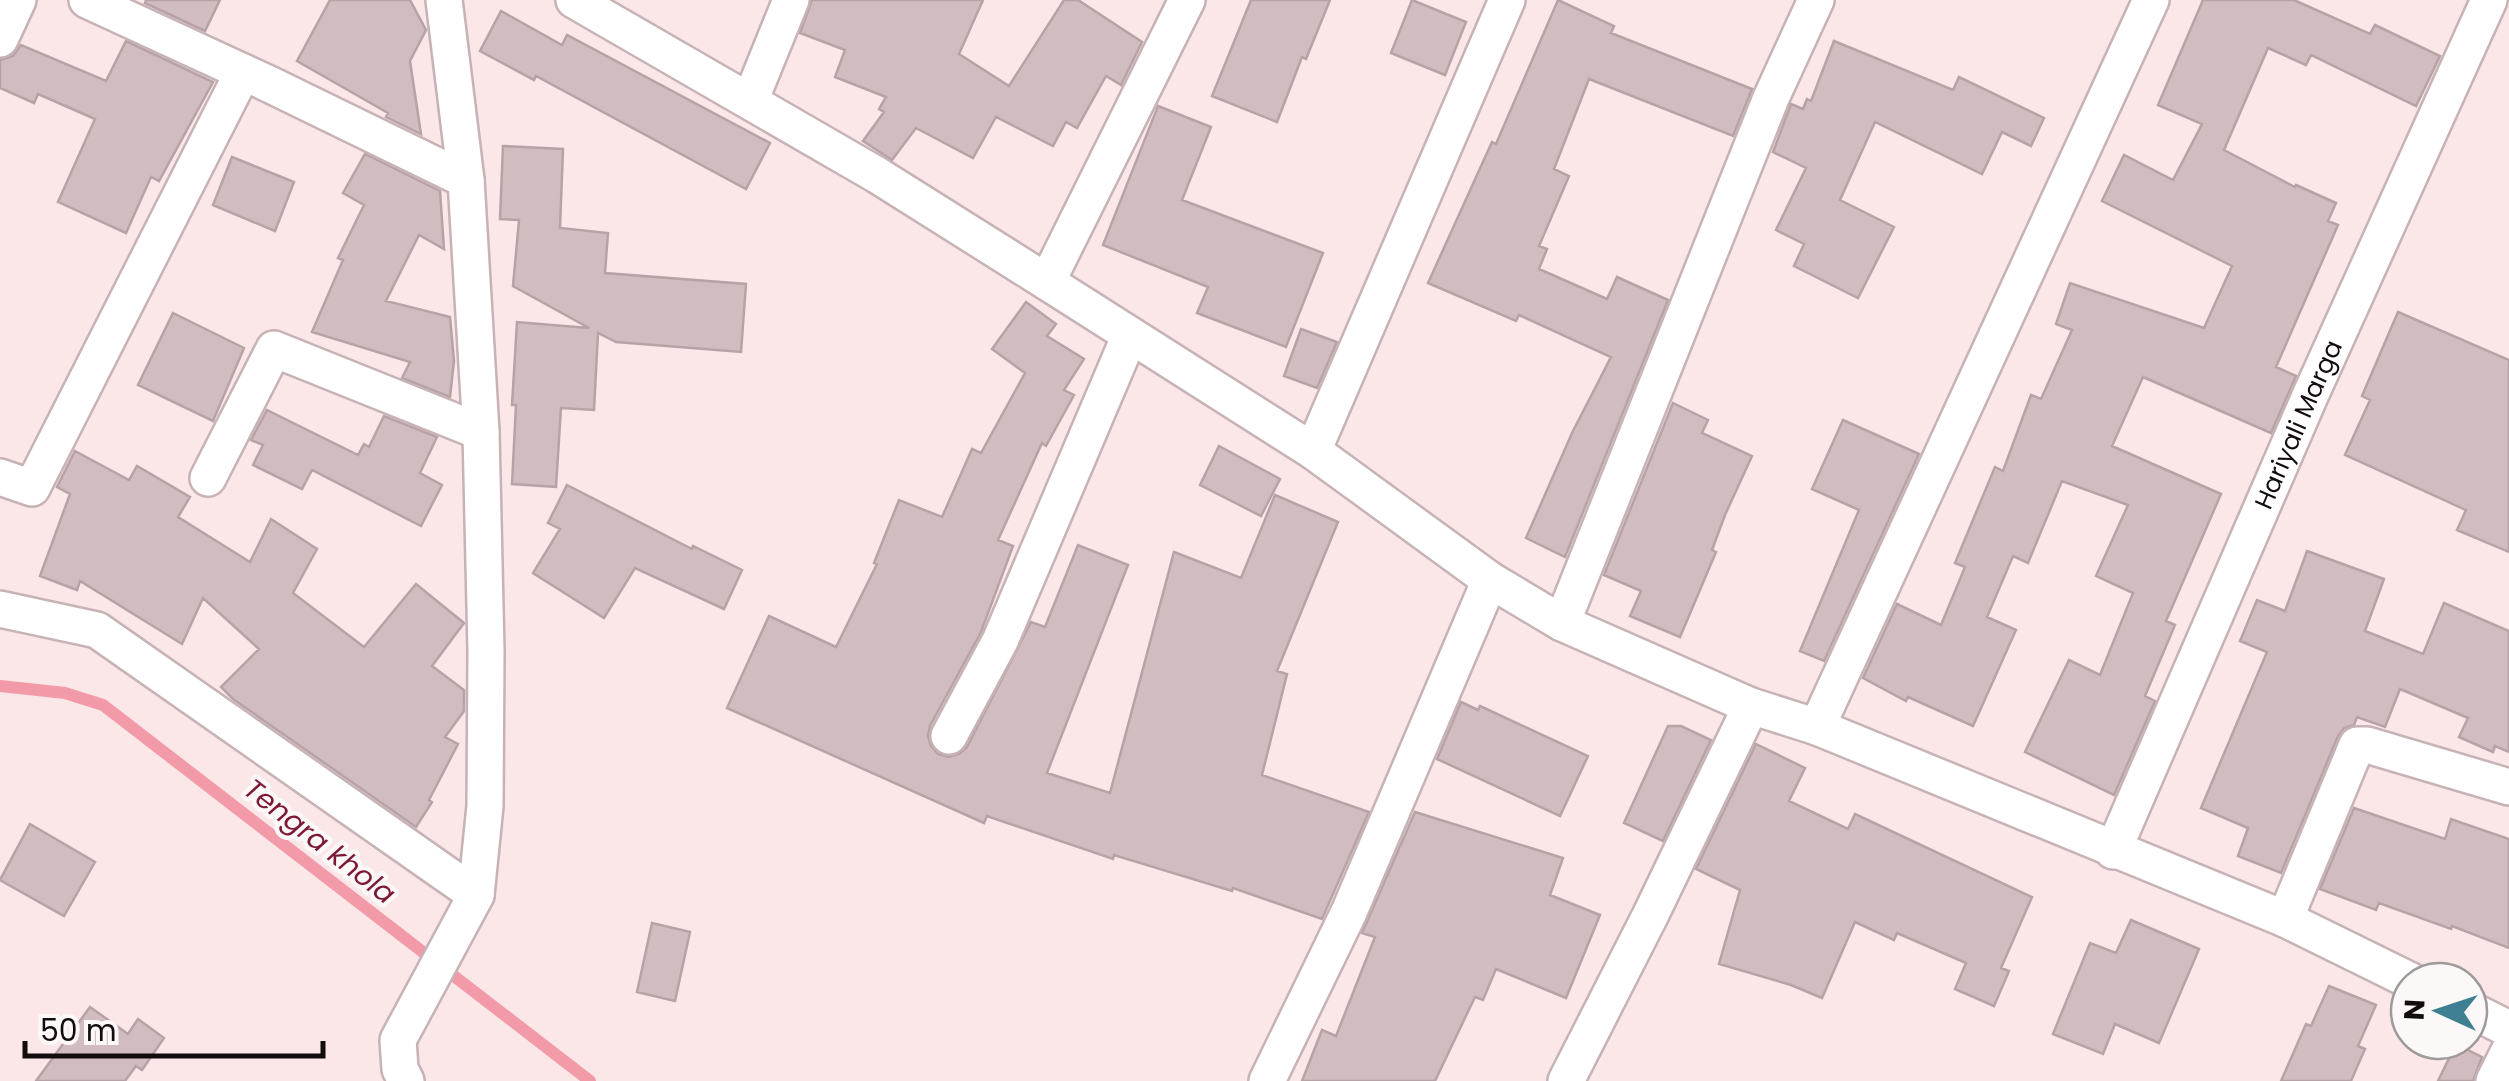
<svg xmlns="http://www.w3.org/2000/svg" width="2509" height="1081" font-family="Poppins,sans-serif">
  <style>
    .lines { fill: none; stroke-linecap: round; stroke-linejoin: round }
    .stream { stroke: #f29aa8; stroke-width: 12 }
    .building { fill: #d1bcbf; stroke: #b7a3a6; stroke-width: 2.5 }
    .street-casing { stroke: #c7b3b5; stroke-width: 40 }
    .street { stroke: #fff; stroke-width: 35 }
    .labels { text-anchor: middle; stroke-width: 9; stroke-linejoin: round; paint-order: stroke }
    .street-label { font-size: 25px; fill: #130c0d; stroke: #fcf8f8 }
    .water-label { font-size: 28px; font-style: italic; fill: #7c1734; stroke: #fcf8f8 }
  </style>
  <rect width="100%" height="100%" fill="#fbe6e8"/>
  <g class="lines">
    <!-- stream -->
    <path class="stream" d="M0 686 65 693 103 705 590 1081"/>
  </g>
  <!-- building -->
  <path class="building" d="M146 0H220L205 31 145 3Z
    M330 0H410L426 30 410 61 421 134 386 117 388 113 297 61Z
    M812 0H983L959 54 1009 86 1064 0H1078L1142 42 1121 85 1106 76 1077 128 1066 122 1053 146 996 117 973 158 916 128 892 160 863 141 884 112 879 109 886 97 835 77 845 50 800 33Z
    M1251 0H1330L1306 59 1302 57 1277 122 1212 96Z
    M1412 0 1466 22 1445 75 1391 53Z
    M1558 0 1614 26 1611 33 1752 89 1733 136 1589 79 1554 169 1569 176 1539 246 1547 249 1539 269 1607 299 1617 277 1668 300 1565 557 1526 538 1572 433 1611 357 1519 315 1516 321 1428 283 1492 142 1496 144Z
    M2203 0H2294L2370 34 2375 25 2440 56 2416 106 2311 55 2306 65 2268 48 2224 150 2295 187 2296 185 2336 203 2328 221 2338 225 2276 367 2296 376 2271 433 2143 377 2112 446 2221 494 2166 621 2175 625 2145 696 2155 701 2114 795 2025 752 2069 660 2100 675 2133 593 2096 576 2128 505 2062 481 2028 563 2013 556 1987 617 2016 630 1973 726 1908 697 1906 701 1863 678 1897 604 1941 625 1965 567 1955 563 1995 467 2003 471 2031 395 2041 399 2072 330 2056 324 2070 283 2204 328 2232 266 2102 201 2124 155 2173 180 2202 124 2158 105Z
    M501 11 562 45 567 35 770 143 746 189 536 76 534 80 480 51Z
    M126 41 213 82 159 181 151 177 126 233 58 202 95 119 38 94 34 103 0 88V60L13 56 21 45 106 81Z
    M1834 41 1953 90 1959 77 2044 118 2031 146 2002 132 1982 174 1875 122 1840 200 1894 227 1858 298 1794 266 1804 244 1776 230 1806 168 1773 152 1791 104 1803 109 1807 99 1811 101Z
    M1158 106 1211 127 1182 200 1323 253 1286 347 1197 313 1208 287 1103 245Z
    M503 146 563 149 560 228 608 233 605 273 746 284 741 352 616 342 598 333 594 410 561 408 556 487 512 484 516 405H512L517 322 589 328 513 286 519 220 500 219Z
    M365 154 440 191 444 249 419 235 386 301 450 317 454 361 450 397 402 378 410 362 312 332 343 260 338 258 364 205 343 193Z
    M232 157 294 182 275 231 213 205Z
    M1026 302 1056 324 1047 336 1084 359 1064 390 1074 395 1046 446 1042 443 998 540 1013 546 981 632 930 726 928 736 931 746 938 754 949 757 959 754 967 747 1031 622 1045 627 1078 545 1128 565 1047 773 1110 793 1174 552 1241 578 1275 495 1338 522 1277 671 1287 674 1262 775 1369 812 1322 919 1233 888 1232 891 1114 855 1113 859 987 816 984 823 727 708 769 616 836 647 877 564 874 563 899 500 942 517 972 449 981 453 1025 373 992 349Z
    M2398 312 2509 360V552L2457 530 2466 510 2345 455 2370 400 2362 396Z
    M173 313 244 348 213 421 138 385Z
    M1301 329 1337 342 1317 388 1284 376Z
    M1673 403 1708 420 1702 433 1752 456 1725 515 1712 550 1716 552 1680 637 1630 616 1641 591 1604 575Z
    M267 410 358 455 364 444 369 447 384 416 437 437 420 473 442 485 421 526 312 470 302 489 253 465 263 445 251 440Z
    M1843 420 1919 454 1824 661 1800 651 1859 510 1812 489Z
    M1219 446 1280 479 1261 516 1200 485Z
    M75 451 129 480 137 466 190 497 178 517 250 562 271 519 317 549 293 593 364 647 416 584 464 623 432 666 464 690V711L445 737 458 744 429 800 432 802 416 827 233 699 221 687 259 649 203 598 182 644 80 581 77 590 40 576 70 494 57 487Z
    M567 485 692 549 693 546 742 570 724 609 635 568 604 618 533 573 560 529 548 523Z
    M2307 551 2384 579 2365 631 2423 654 2444 603 2509 631V752L2495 746 2493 752 2459 737 2468 718 2400 689 2385 727 2357 717 2354 725 2344 728 2338 736 2281 873 2238 856 2248 828 2201 808 2267 652 2240 641 2257 600 2285 611Z
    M1461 702 1478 710 1480 706 1588 756 1560 816 1437 759Z
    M1668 726H1681L1711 740 1663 841 1624 823Z
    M1756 744 1805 768 1789 801 1848 829 1855 814 2032 897 2001 968 2009 971 1994 1006 1955 989 1966 963 1897 933 1894 940 1855 922 1822 998 1791 985 1719 964 1740 890 1696 869Z
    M2354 808 2445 839 2451 819 2509 839V948L2452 926 2451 929 2379 903 2376 910 2320 889Z
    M1415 812 1563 858 1550 895 1600 915 1566 998 1496 969 1483 1000 1475 997 1435 1081H1302L1322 1030 1336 1036 1375 937 1362 933Z
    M30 824 95 862 64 916 0 880Z
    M2131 920 2199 949 2159 1043 2115 1024 2103 1054 2053 1034 2090 943 2116 953Z
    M652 923 690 932 675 1001 637 992Z
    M2329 986 2376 1005 2358 1046 2365 1049 2351 1081H2281L2306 1024 2311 1026Z
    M90 1007 128 1034 138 1019 164 1038 142 1070 136 1066 125 1081H36Z
    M2456 1044 2482 1057 2473 1081H2438Z"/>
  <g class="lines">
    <!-- street casing -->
    <g class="street-casing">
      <g id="street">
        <path d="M87 0 271 85 466 180"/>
        <path d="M574 0 877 175 1047 282 1313 451 1490 580 1562 623 1751 706 1817 727 2285 919 2411 981"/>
        <path d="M0 39 18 0"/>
        <path d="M750 101 791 0"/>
        <path d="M1047 282 1187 0"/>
        <path d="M1313 451 1507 0"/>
        <path d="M0 477 32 488 243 72"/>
        <path d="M208 478 274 349 481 432"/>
        <path d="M0 609 97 630 476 895 485 806 486 651 481 432 466 180 444 0"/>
        <path d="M1562 623 1771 98 1816 0"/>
        <path d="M1817 727 2151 0"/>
        <path d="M949 736 1000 641 1130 335"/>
        <path id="s1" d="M2113 851 2310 396 2489 0"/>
        <path d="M2285 919 2357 745H2367L2509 787"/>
        <path d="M2469 1009 2509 1029"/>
        <path d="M406 1081 400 1069 398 1040 476 895"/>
        <path d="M1267 1081 1349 912 1490 580"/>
        <path d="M1566 1081 1651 914 1751 706"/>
        <path d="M2494 1081 2509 1051"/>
      </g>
    </g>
    <!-- street -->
    <use href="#street" class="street"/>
  </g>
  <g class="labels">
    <!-- street labels -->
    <g class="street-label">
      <text dy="9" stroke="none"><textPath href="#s1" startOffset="465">Hariyali Marga</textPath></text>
    </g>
    <!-- water labels -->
    <g class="water-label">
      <text transform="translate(320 841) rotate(38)" y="10">Tengra khola</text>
    </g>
  </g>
  <!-- north arrow -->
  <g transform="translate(2439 1011) rotate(273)"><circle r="48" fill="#fcf8f8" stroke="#9f9a9a" stroke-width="2.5"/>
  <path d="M0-8L18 38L0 25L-18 38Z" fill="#3f7f92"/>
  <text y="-15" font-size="28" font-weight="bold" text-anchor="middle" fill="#130c0d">N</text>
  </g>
  <!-- scale -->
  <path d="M25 1041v15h298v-15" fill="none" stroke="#130c0d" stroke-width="5"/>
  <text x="40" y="1041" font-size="30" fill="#130c0d" stroke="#fcf8f8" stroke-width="8" paint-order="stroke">50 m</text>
</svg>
